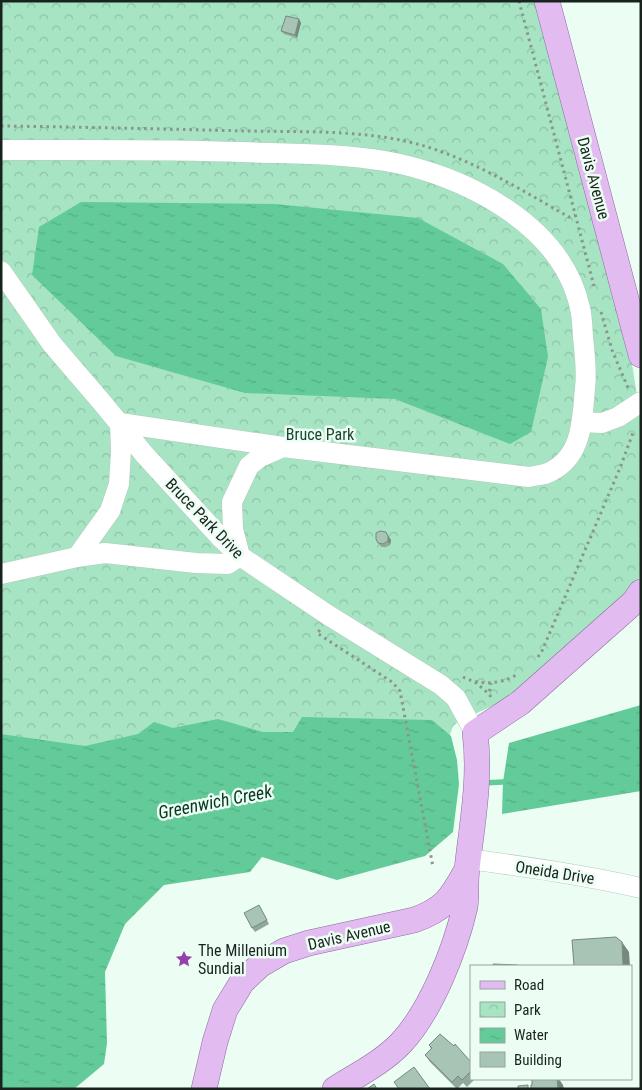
<svg xmlns="http://www.w3.org/2000/svg" width="642" height="1090" font-family="'Roboto Condensed',sans-serif">
  <style>
    .park { fill: url(#park-crowns) }
    .water { fill: url(#water-ripples) }
    .lines { fill: none; stroke-linecap: round; stroke-linejoin: round }
    .stream { stroke: #62cb99; stroke-width: 5.5 }
    .minor-casing { stroke: #b0ccbc; stroke-width: 21 }
    .major-casing { stroke: #8f69a0; stroke-width: 26 }
    .path { stroke: #88968e; stroke-width: 3; stroke-dasharray: 2.5 4; stroke-linecap: butt }
    .minor { stroke: #fff; stroke-width: 20 }
    .major { stroke: #e2bbf0; stroke-width: 25 }
    .wall { fill: #90a99b }
    .shaded-wall { fill: #76897e }
    .building { fill: #a8c4b4; stroke: #76897e }
    .labels { text-anchor: middle; stroke-width: 5; stroke-linejoin: round; paint-order: stroke }
    .street-label { font-size: 16px; fill: #18231d; stroke: #ecfdf3 }
    .park-label { font-size: 16px; fill: #1a4632; stroke: #ecfdf3 }
    .poi-label { font-size: 16px; fill: #18231d; stroke: #ecfdf3; text-anchor: start }
    .water-label { font-size: 18px; font-style: italic; fill: #083723; stroke: #ecfdf3 }
  </style>
  <defs>
    <pattern id="park-crowns" width="20" height="18" patternUnits="userSpaceOnUse" patternTransform="scale(1.25)"><rect width="20" height="18" fill="#a6e4c3"/><path d="M2 6a3 3 0 1 1 6 0M12 15a3 3 0 1 1 6 0" fill="none" stroke="#8ec3a7"/></pattern>
    <pattern id="water-ripples" width="26" height="14" patternUnits="userSpaceOnUse" patternTransform="scale(1.25)"><rect width="26" height="14" fill="#62cb99"/><path d="M2 4q2-2 4 0t4 0M15 11q2-2 4 0t4 0" fill="none" stroke="#54ae83"/></pattern>
  </defs>
  <rect width="100%" height="100%" fill="#ecfdf3"/>
  <!-- park -->
  <path class="park" d="M1 1H541L632 364 641 421V575L632 590 510 698 459 721 453 726 444 751 1 835Z"/>
  <!-- water -->
  <path class="water" d="M81 202 275 204 418 218 503 264 541 309 548 357 531 432 510 444 395 399 245 393 116 356 32 275 39 227Z
    M641 705V791L502 814 503 782 509 743Z
    M302 717 432 720 451 736 457 760 459 784 453 832 425 856 337 880 262 857 250 872 164 885 125 924 105 972 107 1043 104 1064 74 1089H1V734L85 746 138 734 154 722 173 728 218 719 263 732H293Z"/>
  <g class="lines">
    <!-- stream -->
    <path class="stream" d="M482 783 503 782"/>
    <!-- minor casing -->
    <g class="minor-casing">
      <path id="minor" d="M1 150C81 150 162 149 242 152 290 154 338 153 385 161 462 174 562 224 580 308 583 320 582 333 584 346 585 360 587 374 585 388 582 420 583 460 545 474 540 475 534 476 529 477L283 447 120 423 121 451 119 484 110 511 77 557 1 574
        M1 271 52 344 105 406 144 454 220 537 240 556 328 615 441 685 456 698 475 733
        M582 422 602 423 618 417 641 402
        M77 557 105 553 196 563 228 564 240 556 233 529 232 502 249 466 260 457 283 447
        M469 859C527 867 584 875 641 888"/>
    </g>
    <!-- major casing -->
    <g class="major-casing">
      <path id="major" d="M547 1 641 355
        M204 1089 215 1042 225 1010 242 982 260 965 284 951 309 943 414 920C443 910 451 899 465 873
        M335 1089C357 1075 383 1062 401 1043 431 1011 455 950 465 907 467 894 465 881 467 869 472 824 481 778 475 733L520 703 634 602 641 592"/>
    </g>
    <!-- path -->
    <path class="path" d="M519 1 594 286
      M1 126C83 127 165 129 247 131 299 132 354 130 405 141 464 154 516 187 569 217L575 215
      M601 312 612 350 628 388
      M320 630 317 633 392 682 400 691 433 867
      M538 657 542 651 620 468 634 430
      M463 677C480 686 502 684 518 674
      M475 682 489 694
      M491 697 489 694 491 683"/>
    <!-- minor -->
    <use href="#minor" class="minor"/>
    <!-- major -->
    <use href="#major" class="major"/>
  </g>
  <!-- wall -->
  <path class="wall" d="M299 19 301 23 297 38 284 34 281 31Z
    M386 532 391 540 390 545 386 547H381L376 539Z
    M261 909 269 924 255 932 252 928Z
    M429 1045 471 1062V1079H475L467 1087 463 1083 457 1089 430 1062 425 1055 431 1049Z"/>
  <!-- shaded-wall -->
  <path class="shaded-wall" d="M299 19 301 23 297 38 295 35Z
    M388 536 391 540 390 545 388 541Z
    M622 942 629 952 630 966H623Z
    M557 1079H559L563 1085 564 1089H558Z"/>
  <!-- building -->
  <path class="building" d="M286 16 299 19 295 35 281 31Z
    M380 531 386 532 388 536V541L383 544 378 543 376 539V533Z
    M259 905 267 920 252 928 244 913Z
    M616 937 622 942 623 966H574L572 940Z
    M493 964 518 965 517 966H493Z
    M440 1034 454 1046 455 1044 471 1062 470 1065 471 1066V1071L462 1080 458 1076 452 1082 425 1055 432 1048 429 1045Z
    M414 1067 430 1089H399L394 1082Z
    M532 1079H557L558 1089H531V1085H532Z
    M374 1084 377 1089H367Z
    M528 1085V1089H518V1086Z"/>
  <!-- icons -->
  <defs>
    <g id="sight-bare" transform="scale(1.35)"><path d="M0-6L1.8-2.2L6-1.7L2.9 1.2L3.7 5.4L0 3.3L-3.7 5.4L-2.9 1.2L-6-1.7L-1.8-2.2Z" fill="#9441af" stroke="#ecfdf3" stroke-width="2.5" paint-order="stroke"/></g>
  </defs>
  <g fill-rule="evenodd">
    <use href="#sight-bare" x="184" y="959"/>
  </g>
  <g class="labels">
    <!-- street labels -->
    <g class="street-label">
      <text transform="translate(594 178) rotate(75)" y="6">Davis Avenue</text>
      <text transform="translate(205 518) rotate(46)" y="6">Bruce Park Drive</text>
      <text transform="translate(555 872) rotate(9)" y="6">Oneida Drive</text>
      <text transform="translate(349 935) rotate(-13)" y="6">Davis Avenue</text>
    </g>
    <!-- park labels -->
    <g class="park-label">
      <text x="320" y="440">Bruce Park</text>
    </g>
    <!-- poi labels -->
    <g class="poi-label">
      <text x="198" y="956">The Millenium<tspan x="198" dy="18">Sundial</tspan></text>
    </g>
    <!-- water labels -->
    <g class="water-label">
      <text transform="translate(215 802) rotate(-11)" y="6">Greenwich Creek</text>
    </g>
  </g>
  <!-- border -->
  <rect width="642" height="1090" fill="none" stroke="#18231d" stroke-width="5"/>
  <!-- legend -->
  <rect x="470" y="965" width="162" height="115" fill="#ecfdf3" stroke="#97a69d"/>
  <rect x="480" y="981" width="25" height="8" fill="#e2bbf0" stroke="#97a69d"/>
  <text x="514" y="990" font-size="15" fill="#18231d">Road</text>
  <rect x="480" y="1002" width="25" height="15" fill="url(#park-crowns)" stroke="#97a69d"/>
  <text x="514" y="1015" font-size="15" fill="#18231d">Park</text>
  <rect x="480" y="1028" width="25" height="15" fill="url(#water-ripples)" stroke="#97a69d"/>
  <text x="514" y="1040" font-size="15" fill="#18231d">Water</text>
  <rect x="480" y="1052" width="25" height="15" fill="#a8c4b4" stroke="#97a69d"/>
  <text x="514" y="1065" font-size="15" fill="#18231d">Building</text>
</svg>
